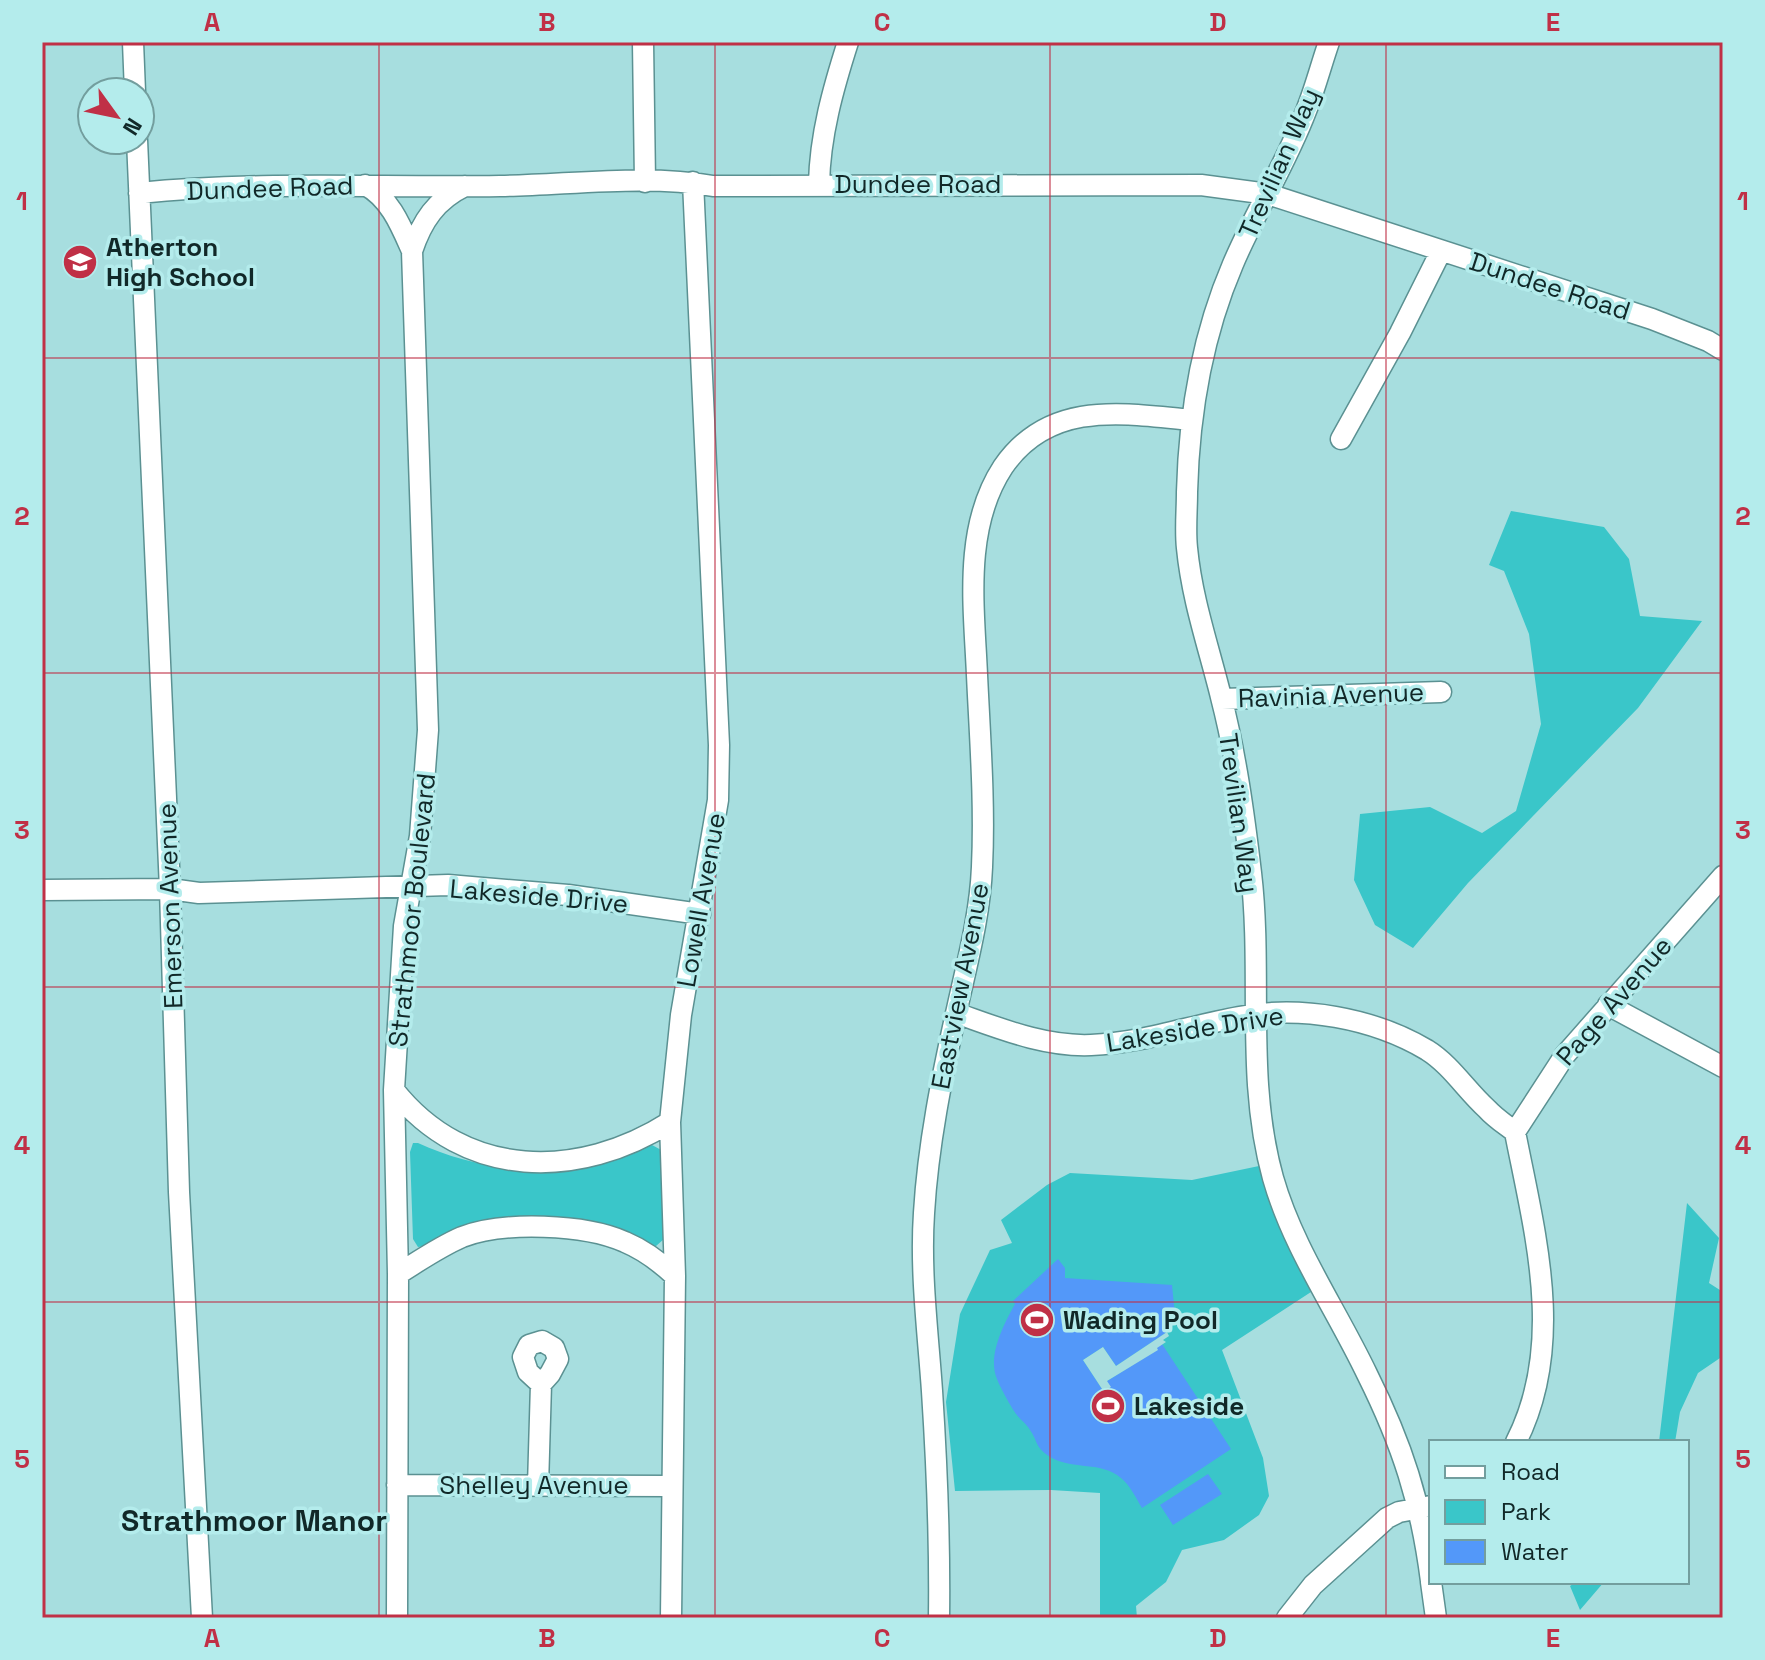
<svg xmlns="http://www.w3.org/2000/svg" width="1765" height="1660" font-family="'Space Grotesk',sans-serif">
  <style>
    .green { fill: #3ac6c9 }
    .water { fill: #5398f9 }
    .pier { fill: #a7dedf }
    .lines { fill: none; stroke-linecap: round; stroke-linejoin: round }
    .minor-casing { stroke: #5b9192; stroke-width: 23 }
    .minor { stroke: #fff; stroke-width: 20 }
    .grid { fill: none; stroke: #c03046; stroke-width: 2; stroke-opacity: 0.55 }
    .labels { text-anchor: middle; stroke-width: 7; stroke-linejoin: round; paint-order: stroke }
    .street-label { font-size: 26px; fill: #112828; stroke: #b4ecec }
    .poi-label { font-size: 26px; font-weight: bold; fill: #112828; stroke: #b4ecec; text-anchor: start }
    .quarter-label { font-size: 30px; font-weight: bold; fill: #112828; stroke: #b4ecec }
    .neatline { fill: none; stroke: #c03046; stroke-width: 3 }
    .grid-label { font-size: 26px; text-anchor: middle; font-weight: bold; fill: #c03046 }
  </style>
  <rect width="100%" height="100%" fill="#a7dedf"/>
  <!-- green -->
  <path class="green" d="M1511 511 1604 527 1629 559 1640 616 1702 621 1638 708 1468 883 1413 948 1375 925 1354 880 1360 814 1430 807 1482 833 1516 811 1541 724 1529 634 1504 571 1489 565Z
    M413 1143H418C472 1168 535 1176 593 1165 614 1161 632 1152 652 1145L663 1151 664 1239 656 1246H651L578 1223 418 1247 413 1239 410 1152Z
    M1259 1166 1271 1207 1311 1292 1222 1350 1263 1458 1269 1496 1259 1515 1224 1540 1182 1550 1166 1582 1136 1606 1137 1618H1100V1493L1051 1490 955 1491 946 1402 960 1314 990 1250 1012 1243 1001 1220 1047 1185 1070 1173 1192 1180Z
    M1687 1203 1719 1238 1709 1283 1723 1292V1356L1698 1373 1680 1412 1675 1442H1659Z
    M1576 1582H1604L1580 1610 1570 1586Z"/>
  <!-- water -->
  <path class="water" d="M1058 1259 1065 1268V1278L1172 1285 1175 1315 1162 1327 1167 1332 1116 1366 1103 1347 1083 1360 1104 1392 1107 1381 1157 1350 1156 1348 1162 1344 1231 1449 1142 1508C1136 1498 1130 1485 1121 1478 1101 1461 1074 1470 1052 1458 1034 1447 1039 1443 1030 1430 1026 1423 1018 1418 1014 1411 1010 1405 999 1385 997 1379 987 1356 1004 1324 1015 1304L1013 1301Z
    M1208 1474 1222 1494 1173 1525 1160 1505Z"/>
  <!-- pier -->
  <path class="pier" d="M1167 1332 1169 1336 1163 1340 1166 1342 1157 1348 1158 1350 1107 1381 1111 1387 1104 1392 1083 1360 1103 1347 1116 1366Z"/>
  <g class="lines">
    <!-- minor casing -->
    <g class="minor-casing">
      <path id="minor" d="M133 42 135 92
        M643 42 645 182
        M1329 42C1321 65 1315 89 1306 111 1286 164 1255 212 1233 264 1202 336 1189 414 1187 492 1187 511 1185 530 1187 548 1192 600 1209 648 1221 697 1236 755 1244 814 1251 873 1263 974 1245 1078 1273 1178 1293 1248 1336 1309 1367 1374 1402 1444 1421 1502 1431 1581
        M137 140 170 889 179 1192 202 1618
        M819 184C820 135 833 89 848 42
        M365 185C390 198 401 226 412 251L428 730 420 836 404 926 394 1090 398 1274 397 1618
        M139 193C259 181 380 188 500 186 569 185 646 174 713 186L1201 185 1268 194 1652 319 1708 341 1723 350
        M412 251C422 221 436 200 465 186
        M1341 439 1400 333 1441 251
        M1222 699 1441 692
        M42 890 170 889 199 893 448 885 568 895 700 914
        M1608 1005 1723 1067
        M956 1013C999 1028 1044 1047 1091 1045 1142 1043 1189 1026 1239 1017 1301 1005 1373 1018 1427 1050 1451 1065 1466 1090 1487 1109 1495 1118 1506 1125 1515 1132 1535 1234 1566 1344 1516 1442
        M394 1090C465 1180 579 1180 670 1122
        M1515 1132 1565 1055 1723 876
        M398 1274C419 1261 439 1247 462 1237 503 1221 585 1224 625 1242 644 1250 660 1262 675 1276
        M397 1485 672 1486
        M538 1486 541 1384 528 1372 523 1357 529 1345 542 1341 554 1348 558 1359 550 1374 541 1384
        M1431 1582 1436 1618
        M671 1618 675 1276 670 1122 681 1015 718 800 719 745 693 182
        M939 1618C940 1542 937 1467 932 1391 928 1333 920 1272 924 1213 928 1145 942 1076 957 1009 967 963 980 916 982 867 985 803 980 739 977 675 974 606 963 528 1003 467 1049 400 1122 413 1191 420
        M1287 1618 1313 1585 1387 1518 1399 1512 1431 1506"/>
    </g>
    <!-- minor -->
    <use href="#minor" class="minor"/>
  </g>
  <!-- grid -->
  <path class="grid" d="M379 42V1618M715 42V1618M1050 42V1618M1386 42V1618M42 358H1723M42 673H1723M42 987H1723M42 1302H1723"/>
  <!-- icons -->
  <defs>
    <g id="school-disc" transform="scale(1.8)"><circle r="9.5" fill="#c03046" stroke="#b4ecec"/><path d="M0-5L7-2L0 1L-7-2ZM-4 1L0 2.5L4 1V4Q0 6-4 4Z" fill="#fff"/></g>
    <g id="stadium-disc" transform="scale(1.8)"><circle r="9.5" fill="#c03046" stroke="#b4ecec"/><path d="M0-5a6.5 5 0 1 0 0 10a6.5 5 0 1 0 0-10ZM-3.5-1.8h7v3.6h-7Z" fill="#fff"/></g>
  </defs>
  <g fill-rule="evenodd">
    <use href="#school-disc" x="80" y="262"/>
    <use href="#stadium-disc" x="1037" y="1320"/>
    <use href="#stadium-disc" x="1108" y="1406"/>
  </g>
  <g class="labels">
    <!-- street labels -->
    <g class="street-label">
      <text transform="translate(1279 163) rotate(-66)" y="9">Trevilian Way</text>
      <text x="918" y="193">Dundee Road</text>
      <text transform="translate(270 188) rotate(-2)" y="9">Dundee Road</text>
      <text transform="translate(1550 286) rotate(18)" y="9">Dundee Road</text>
      <text transform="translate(1331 695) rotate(-2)" y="9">Ravinia Avenue</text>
      <text transform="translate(1239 813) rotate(82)" y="9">Trevilian Way</text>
      <text transform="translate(539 896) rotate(5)" y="9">Lakeside Drive</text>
      <text transform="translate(701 900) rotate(-80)" y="9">Lowell Avenue</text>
      <text transform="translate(170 906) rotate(-92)" y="9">Emerson Avenue</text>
      <text transform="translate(412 910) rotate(-84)" y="9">Strathmoor Boulevard</text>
      <text transform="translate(960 986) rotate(-79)" y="9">Eastview Avenue</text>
      <text transform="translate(1614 1001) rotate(-49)" y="9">Page Avenue</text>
      <text transform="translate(1195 1029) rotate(-9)" y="9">Lakeside Drive</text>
      <text x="534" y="1494">Shelley Avenue</text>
    </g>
    <!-- poi labels -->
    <g class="poi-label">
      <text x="106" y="256">Atherton<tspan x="106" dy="30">High School</tspan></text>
      <text x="1063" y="1329">Wading Pool</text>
      <text x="1134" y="1415">Lakeside</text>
    </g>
    <!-- quarter labels -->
    <g class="quarter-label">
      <text x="254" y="1531">Strathmoor Manor</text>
    </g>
  </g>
  <!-- border -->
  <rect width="1765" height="1660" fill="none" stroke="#b4ecec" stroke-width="88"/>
  <!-- legend -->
  <rect x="1429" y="1440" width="260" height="144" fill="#b4ecec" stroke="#739e9e" stroke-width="2"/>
  <rect x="1445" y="1466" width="40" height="12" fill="#ffffff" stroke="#739e9e" stroke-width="2"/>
  <text x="1501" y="1480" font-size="24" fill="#112828">Road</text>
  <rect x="1445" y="1500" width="40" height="24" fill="#3ac6c9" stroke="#739e9e" stroke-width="2"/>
  <text x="1501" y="1520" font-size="24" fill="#112828">Park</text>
  <rect x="1445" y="1540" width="40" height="24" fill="#5398f9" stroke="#739e9e" stroke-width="2"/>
  <text x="1501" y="1560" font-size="24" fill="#112828">Water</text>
  <!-- north arrow -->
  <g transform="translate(116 116) rotate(123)"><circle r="38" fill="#b4ecec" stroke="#739e9e" stroke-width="2"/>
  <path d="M0-6L14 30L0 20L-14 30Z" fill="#c03046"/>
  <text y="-12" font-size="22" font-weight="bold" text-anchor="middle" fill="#112828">N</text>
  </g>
  <rect x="44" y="44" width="1677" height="1572" class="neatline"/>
  <g class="grid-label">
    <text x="212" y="31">A</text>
    <text x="547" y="31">B</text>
    <text x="882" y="31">C</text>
    <text x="1218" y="31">D</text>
    <text x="1553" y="31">E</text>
    <text x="22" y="210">1</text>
    <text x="1743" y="210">1</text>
    <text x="22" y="525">2</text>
    <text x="1743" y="525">2</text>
    <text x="22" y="839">3</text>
    <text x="1743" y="839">3</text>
    <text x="22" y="1154">4</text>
    <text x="1743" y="1154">4</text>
    <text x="22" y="1468">5</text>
    <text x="1743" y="1468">5</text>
    <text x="212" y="1647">A</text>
    <text x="547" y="1647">B</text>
    <text x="882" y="1647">C</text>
    <text x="1218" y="1647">D</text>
    <text x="1553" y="1647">E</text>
  </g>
</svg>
